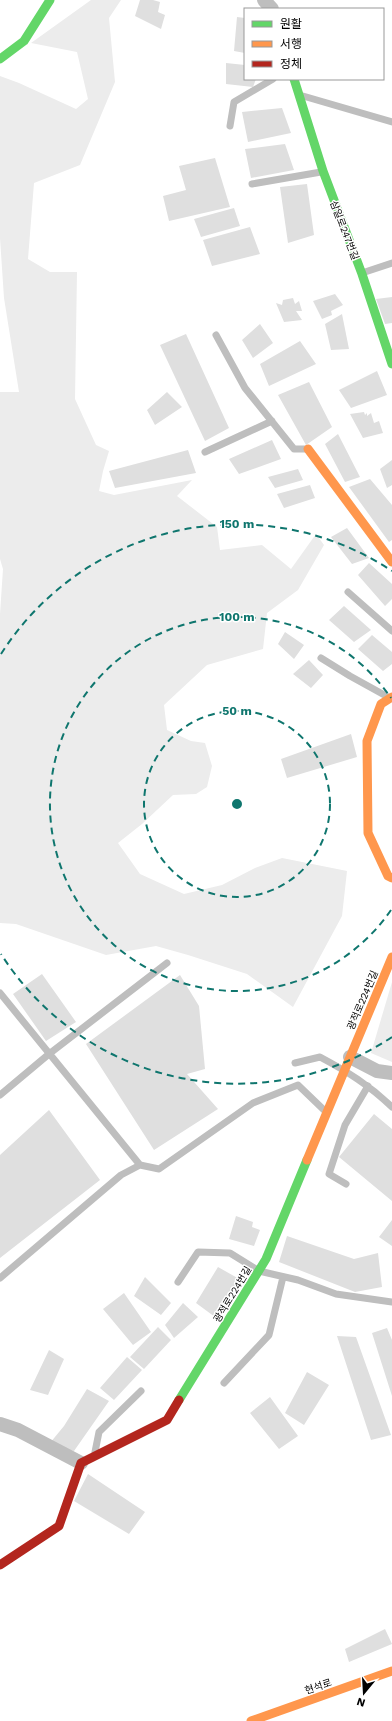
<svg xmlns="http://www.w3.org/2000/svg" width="392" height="1721" font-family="'Work Sans','Noto Sans KR',sans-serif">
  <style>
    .green { fill: #ececec }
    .building { fill: #dfdfdf }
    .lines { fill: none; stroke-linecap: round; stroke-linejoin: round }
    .lane { stroke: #bebebe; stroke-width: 7 }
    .street { stroke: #bebebe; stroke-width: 14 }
    .fast { stroke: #63d668; stroke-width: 9 }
    .slow { stroke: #ff974d; stroke-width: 9 }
    .jam { stroke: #b3261e; stroke-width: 9 }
    .ring { fill: none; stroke: #0f766e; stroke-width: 2; stroke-dasharray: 7 5 }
    .labels { text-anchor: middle; stroke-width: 3; stroke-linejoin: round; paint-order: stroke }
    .street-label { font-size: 10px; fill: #000; stroke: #fff }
    .centre { fill: #0f766e; stroke: #fff; stroke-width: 2 }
    .ring-label { font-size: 12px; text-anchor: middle; font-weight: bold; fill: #0f766e; stroke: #fff; stroke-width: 3; stroke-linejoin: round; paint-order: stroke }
  </style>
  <rect width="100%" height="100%" fill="#fff"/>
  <!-- green -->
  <path class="green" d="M91 0H121L109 18 115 82 80 165 34 183 28 259 50 272H77L75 399 96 445 109 451 103 471 99 491 114 495 192 480 177 496 217 527 220 550 262 545 291 569 316 534 324 545 298 590 267 613 263 649 207 665 164 705 167 730 191 741 205 743 212 766 207 787 196 794 173 795 142 824 118 843 140 874 184 894 222 885 255 868 282 858 347 871 342 916 293 1007 247 974 188 955 156 946 106 955 16 924 0 923V614L3 569 0 559V392H19L4 298 0 238V76L19 83 76 109 88 99 77 52 31 43Z
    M392 982V1062L371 1053Z"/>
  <!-- building -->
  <path class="building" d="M140 0H153L160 2 158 12 165 15 161 29 135 16Z
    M237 17 245 18V53L234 51Z
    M226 63 245 65V79H256L253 87 226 84Z
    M282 108 291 133 248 142 242 112Z
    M285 144 294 170 251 178 245 149Z
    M215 158 230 207 169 221 163 196 186 190 179 166Z
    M307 184 314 235 288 243 280 187Z
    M234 208 240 226 201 237 194 219Z
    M250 227 260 254 212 266 203 240Z
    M335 294 343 305 331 311 332 315 322 319 313 301Z
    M392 297V323L385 324 376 299Z
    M293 298 295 304 299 301 302 311H296L302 320 284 322 276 303 282 305 283 300Z
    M342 314 349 349 331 350 325 324Z
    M260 324 273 343 253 358 242 340Z
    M186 334 229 428 205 441 160 345Z
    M300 341 316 364 269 386 260 364Z
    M377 371 387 395 351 408 339 390Z
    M309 382 332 427 306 445 278 395Z
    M167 392 182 407 155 425 147 410Z
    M364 412 365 415 367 413V416L371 413 374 423 379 421 383 433 363 438 350 414Z
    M338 434 360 477 345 482 325 444Z
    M272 440 281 459 239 474 229 459Z
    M188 450 196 473 115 488 109 471Z
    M392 460V485L387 488 380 469Z
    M298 469 303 480 275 488 268 477Z
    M370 479 392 505V540L389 542 349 487Z
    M310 485 315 498 284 508 277 494Z
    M347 528 369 558 352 564 331 537Z
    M369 563 392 584V599L385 606 358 575Z
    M344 606 371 630 354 642 329 620Z
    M285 632 304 645 294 659 278 644Z
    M372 635 392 652V664L383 671 358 649Z
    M309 660 323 675 311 688 293 674Z
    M351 734 357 757 287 778 281 759Z
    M42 974 76 1022 46 1041 13 994Z
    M180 975 199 1006 205 1069 187 1074 218 1109 154 1150 86 1044Z
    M49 1110 100 1180 0 1258V1155Z
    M374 1114 392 1129V1201L339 1157Z
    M236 1216 253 1222 252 1227 260 1230 254 1246 229 1239Z
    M392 1220V1246L379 1237Z
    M287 1236 354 1259 378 1253 382 1287 355 1292 279 1262Z
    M218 1267 241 1280 215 1317 196 1303Z
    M145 1277 171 1303 161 1315 134 1296Z
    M124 1293 151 1332 133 1345 103 1309Z
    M183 1303 198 1317 174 1338 165 1325Z
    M158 1327 171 1340 144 1369 130 1357Z
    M387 1328 392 1340V1396L372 1333Z
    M337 1336 356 1337 391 1435 371 1440Z
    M49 1350 64 1359 48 1395 30 1390Z
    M127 1357 142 1370 114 1400 100 1388Z
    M307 1372 329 1385 304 1425 285 1413Z
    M87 1389 109 1401 74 1451 63 1449 50 1443 64 1426Z
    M270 1397 298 1436 279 1449 250 1413Z
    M88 1474 145 1512 129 1534 74 1501Z
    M385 1629 392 1644 349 1662 345 1649Z"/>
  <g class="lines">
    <!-- lane -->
    <path class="lane" d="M303 96 392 122
      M230 126 234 102 273 79
      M252 184 321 172
      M362 273 392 263
      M216 335 245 388 294 449H308
      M205 452 272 421
      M348 592 392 631
      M321 658 350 676 388 697
      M0 993 140 1165 159 1169 253 1103 298 1085 325 1111
      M295 1063 320 1057C348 1072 369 1085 392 1107
      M0 1095 49 1054 167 963
      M346 1184 329 1174 345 1125 368 1086
      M0 1278 121 1175 140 1165
      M178 1282 198 1252 230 1253 259 1271 298 1280 336 1294 392 1302
      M224 1383 269 1335 283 1277
      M95 1452 99 1432 141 1391"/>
    <!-- street -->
    <path class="street" d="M264 0 272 9
      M350 1057 377 1071 392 1073
      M0 1424 18 1430 81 1463"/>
    <!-- fast -->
    <path class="fast" d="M0 59 24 41 50 0
      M294 79 323 171 362 274 392 364
      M179 1400 266 1259 307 1160"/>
    <!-- slow -->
    <path class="slow" d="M308 449 392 562
      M392 697 381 704 367 741 368 833 388 876 392 878
      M307 1160 392 957
      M251 1721 392 1671"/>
    <!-- jam -->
    <path class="jam" d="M0 1565 59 1526 81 1463 167 1420 179 1400"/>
  </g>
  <!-- distance rings -->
  <g class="ring">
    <circle cx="237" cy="804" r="93"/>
    <path d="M391 910A187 187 0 1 1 391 698"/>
    <path d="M392 1037A280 280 0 0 1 1 954M1 654A280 280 0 0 1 392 571"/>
  </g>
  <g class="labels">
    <!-- street labels -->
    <g class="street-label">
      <text transform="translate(345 230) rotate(69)" y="4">삼일로247번길</text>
      <text transform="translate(362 1000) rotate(-67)" y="4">광적로224번길</text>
      <text transform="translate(232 1294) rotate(-59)" y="4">광적로224번길</text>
      <text transform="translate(318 1686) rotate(-19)" y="4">현석로</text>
    </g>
  </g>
  <circle cx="237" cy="804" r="6" class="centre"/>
  <g class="ring-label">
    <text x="237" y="528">150 m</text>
    <text x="237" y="621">100 m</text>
    <text x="237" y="715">50 m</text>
  </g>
  <!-- legend -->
  <rect x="244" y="8" width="140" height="72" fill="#ffffff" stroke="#999999"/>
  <rect x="252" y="21" width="20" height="6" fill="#63d668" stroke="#999999"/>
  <text x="280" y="28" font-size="12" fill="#000000">원활</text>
  <rect x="252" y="41" width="20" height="6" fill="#ff974d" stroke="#999999"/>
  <text x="280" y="48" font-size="12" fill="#000000">서행</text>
  <rect x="252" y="61" width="20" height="6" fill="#b3261e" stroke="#999999"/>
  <text x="280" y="68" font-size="12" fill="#000000">정체</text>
  <!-- north arrow -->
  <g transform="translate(364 1693) rotate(198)" stroke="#ffffff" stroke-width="3" paint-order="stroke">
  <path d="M0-3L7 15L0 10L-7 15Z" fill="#000000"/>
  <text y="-6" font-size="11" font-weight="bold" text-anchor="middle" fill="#000000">N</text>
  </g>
</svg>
